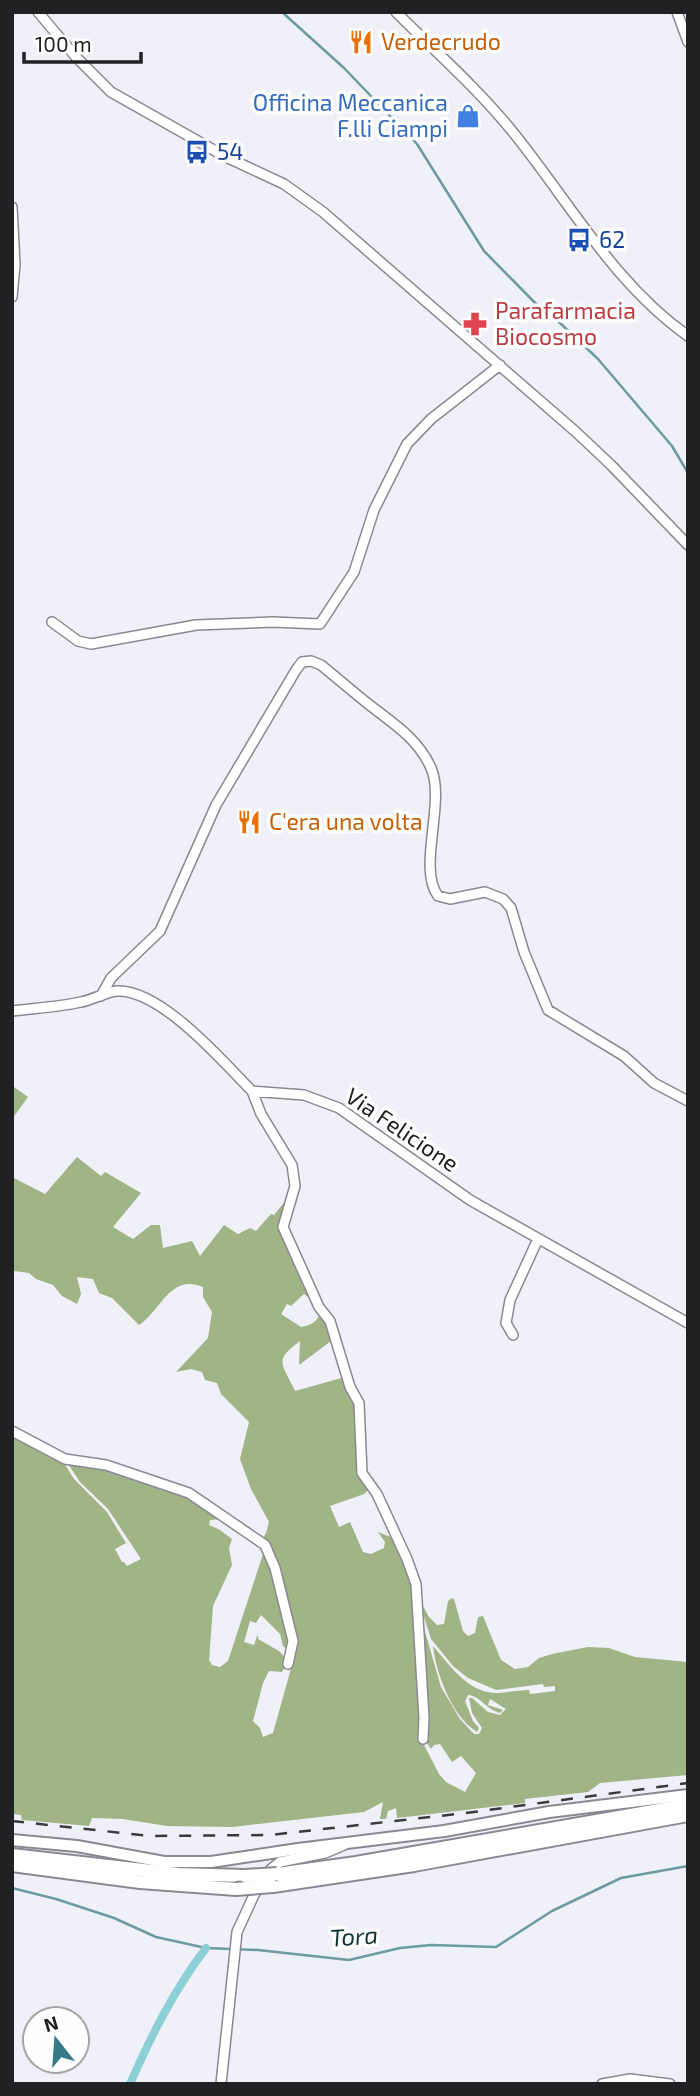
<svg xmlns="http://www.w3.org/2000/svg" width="700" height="2096" font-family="'Exo 2',sans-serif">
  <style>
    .forest { fill: #a0b485 }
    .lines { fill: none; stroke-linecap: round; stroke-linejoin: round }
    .stream { stroke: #6c9ba0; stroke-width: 2.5 }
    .canal { stroke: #8ccfd5; stroke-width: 8 }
    .minor-casing { stroke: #8a8992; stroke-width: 12 }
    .major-casing { stroke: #8a8992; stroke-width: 14 }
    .highway-casing { stroke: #8a8992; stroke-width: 16 }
    .minor { stroke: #fff; stroke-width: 9 }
    .major { stroke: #fff; stroke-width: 10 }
    .highway { stroke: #fff; stroke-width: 12 }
    .rail { stroke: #3a3a3d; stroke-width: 2.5; stroke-dasharray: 12 12; stroke-linecap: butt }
    .highway-bridge-casing { stroke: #8a8992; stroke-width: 16; stroke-linecap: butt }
    .highway-bridge { stroke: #fff; stroke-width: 12 }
    .labels { text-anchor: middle; stroke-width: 7; stroke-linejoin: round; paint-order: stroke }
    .food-label { font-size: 23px; fill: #c56008; stroke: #fefefe; text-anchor: start }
    .shop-label { font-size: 23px; fill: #366cbe; stroke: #fefefe; text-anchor: end }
    .transit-label { font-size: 23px; fill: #164399; stroke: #fefefe; text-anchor: start }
    .health-label { font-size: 23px; fill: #be3a42; stroke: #fefefe; text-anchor: start }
    .street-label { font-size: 23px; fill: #212124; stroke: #fefefe }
    .water-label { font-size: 24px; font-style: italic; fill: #133437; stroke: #fefefe }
  </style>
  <rect width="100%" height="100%" fill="#f0f0f9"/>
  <!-- forest -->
  <path class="forest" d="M14 1087 28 1097 12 1119V1089Z
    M77 1157 101 1176 105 1172 141 1193 113 1227 133 1239 151 1225H160L163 1248 192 1241 200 1256 224 1225 238 1234 250 1228 256 1231 271 1214 274 1215 286 1200 284 1223 318 1304 304 1294 291 1306 287 1304 281 1314 301 1327C313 1325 318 1321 322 1309L331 1341 299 1365 300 1341C273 1361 282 1363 295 1391L345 1377 358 1407V1456L370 1488 364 1494 330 1506 339 1527 350 1522 363 1552 371 1554 384 1548 385 1542 378 1532 396 1539 410 1576 413 1597 423 1743 439 1774 446 1782 465 1792 476 1773 461 1756 452 1762 440 1744 434 1745 431 1749 427 1743 420 1614 441 1687 460 1719 474 1734H479L482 1728 472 1713 469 1698H472L488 1712 500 1715 506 1709 490 1699 488 1705 503 1710 500 1713C487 1710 479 1695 468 1695L465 1701 473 1721 479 1728 477 1732C452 1717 436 1673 433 1646 449 1664 467 1692 495 1693 504 1693 519 1690 529 1690L530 1694 555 1691V1686L544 1687 543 1684 496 1690 468 1678 453 1666 431 1639 417 1595 429 1617 437 1625 444 1624 448 1601 452 1598 454 1599 463 1631 468 1636 475 1633 478 1617 483 1616 501 1660 515 1669 528 1667 539 1658 552 1654 588 1647 609 1648 635 1657 688 1662V1775L600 1783 588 1792 525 1799V1803L397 1818 396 1808 388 1811 386 1819H380L383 1802 364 1812 232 1827 167 1826 123 1819 92 1818 89 1826 22 1820 21 1815 12 1814V1432L61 1458 74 1479 107 1512 126 1543 115 1549 122 1562H124L127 1566 141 1559 108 1509 80 1482 68 1464 71 1459 186 1494 220 1519 210 1520 209 1525 220 1530 232 1539 229 1548 232 1565 213 1606 209 1660 212 1665 220 1667 228 1661 264 1551 267 1550 292 1653 283 1646 280 1634 261 1615 256 1623 250 1621 244 1642 254 1645 257 1636H258V1639L279 1651 288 1661 282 1672 269 1671 263 1683 253 1721 260 1728 263 1737 273 1733 297 1647 283 1581 276 1560 263 1538 266 1533 269 1522 251 1489 240 1459 249 1422 221 1394 217 1383 205 1380 202 1372 191 1369 176 1372 208 1338 212 1312 203 1297V1287C170 1273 161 1311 139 1325L112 1298 99 1293 93 1279 77 1277 81 1294 77 1304 62 1296 53 1285 36 1279 29 1273 14 1271 12 1268V1177L45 1194Z"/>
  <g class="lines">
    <!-- stream -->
    <path class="stream" d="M282 12 344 68 417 144 484 251 545 313 559 322 598 359 672 446 688 473
      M12 1888 56 1899 114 1918 156 1937 206 1948 258 1950 349 1960 400 1948 431 1945 496 1947 552 1911 621 1878 688 1866"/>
    <!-- canal -->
    <path class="canal" d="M130 2084C151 2036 174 1990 206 1948"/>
    <!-- minor casing -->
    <g class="minor-casing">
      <path id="minor" d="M38 12 76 57 111 92 226 157 284 184 323 212 576 432 611 465 688 545
        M396 12C435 51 477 88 512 131 569 201 613 283 688 336
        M677 12 688 42
        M12 207 15 264 12 297
        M52 622 78 641 91 644 196 625 273 622 320 624 354 572 374 510 407 444 431 419 500 365
        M101 996 111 978 160 931 216 805 296 670 302 662 311 661 321 665C337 678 352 691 367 703 391 722 418 738 431 768 446 802 417 868 438 896L450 899 485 892 503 899 511 908 524 952 548 1010 624 1056 654 1083 688 1101
        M12 1011C35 1008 59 1007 81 1002 93 1000 105 992 117 991 161 989 223 1062 252 1091L304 1095 339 1108 470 1200 688 1323
        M252 1091 261 1114 292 1165 295 1186 283 1227 319 1307 330 1321 350 1387 359 1403 362 1473 377 1494 407 1559 416 1584 424 1718 423 1739
        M513 1335 506 1323 510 1300 538 1239
        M12 1431 65 1459 106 1465 189 1493 265 1545 275 1568 293 1641 288 1664
        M221 2084 237 1932 254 1895 270 1870 280 1862 325 1853 344 1845
        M602 2084 630 2079 670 2084"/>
    </g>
    <!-- major casing -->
    <g class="major-casing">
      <path id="major" d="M12 1840 77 1846 164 1862H211L298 1849 444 1831 549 1812 688 1795"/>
    </g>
    <!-- highway casing -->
    <g class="highway-casing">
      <path id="highway" d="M12 1855 178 1874 245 1876
        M12 1865 140 1882 236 1889
        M277 1874 356 1863 688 1805
        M273 1886 414 1865 688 1815"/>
    </g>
    <!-- minor -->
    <use href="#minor" class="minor"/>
    <!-- major -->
    <use href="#major" class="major"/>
    <!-- highway -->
    <use href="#highway" class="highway"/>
    <!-- rail -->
    <path class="rail" d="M12 1821 150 1836 270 1835 466 1813 688 1783"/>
    <!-- highway-bridge casing -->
    <g class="highway-bridge-casing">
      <path id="highway-bridge" d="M245 1876 277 1874
        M236 1889 273 1886"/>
    </g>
    <!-- highway-bridge -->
    <use href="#highway-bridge" class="highway-bridge"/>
  </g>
  <!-- icons -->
  <defs>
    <g id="restaurant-bare" transform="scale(1.89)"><path d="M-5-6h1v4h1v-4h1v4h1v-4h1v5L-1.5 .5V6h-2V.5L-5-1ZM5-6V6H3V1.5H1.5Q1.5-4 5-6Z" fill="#e8710a" stroke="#fefefe" stroke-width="2.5" paint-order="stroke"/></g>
    <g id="shop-bare" transform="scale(1.89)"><path d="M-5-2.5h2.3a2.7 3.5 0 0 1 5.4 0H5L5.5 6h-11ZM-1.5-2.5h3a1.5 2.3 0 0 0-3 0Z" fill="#3f7fe0" stroke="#fefefe" stroke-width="2.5" paint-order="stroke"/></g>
    <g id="bus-bare" transform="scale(1.89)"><path d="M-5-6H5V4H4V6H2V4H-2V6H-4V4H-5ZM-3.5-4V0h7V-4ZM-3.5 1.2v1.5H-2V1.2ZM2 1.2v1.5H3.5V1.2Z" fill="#1a4fb4" stroke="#fefefe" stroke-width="2.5" paint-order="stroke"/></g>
    <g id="pharmacy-bare" transform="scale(1.89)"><path d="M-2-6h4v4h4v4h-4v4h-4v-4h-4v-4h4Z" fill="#e0444e" stroke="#fefefe" stroke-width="2.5" paint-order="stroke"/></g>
  </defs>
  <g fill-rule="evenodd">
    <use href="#restaurant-bare" x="361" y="42"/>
    <use href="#shop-bare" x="468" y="116"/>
    <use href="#bus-bare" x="197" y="152"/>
    <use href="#bus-bare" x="579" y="240"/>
    <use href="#pharmacy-bare" x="475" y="324"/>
    <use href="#restaurant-bare" x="249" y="822"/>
  </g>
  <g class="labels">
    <!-- food labels -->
    <g class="food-label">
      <text x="381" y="50">Verdecrudo</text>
      <text x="269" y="830">C'era una volta</text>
    </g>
    <!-- shop labels -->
    <g class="shop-label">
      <text x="448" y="111">Officina Meccanica<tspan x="448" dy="26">F.lli Ciampi</tspan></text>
    </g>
    <!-- transit labels -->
    <g class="transit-label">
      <text x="217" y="160">54</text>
      <text x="599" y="248">62</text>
    </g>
    <!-- health labels -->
    <g class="health-label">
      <text x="495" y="319">Parafarmacia<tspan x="495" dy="26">Biocosmo</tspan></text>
    </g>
    <!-- street labels -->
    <g class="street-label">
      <text transform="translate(402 1130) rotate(34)" y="8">Via Felicione</text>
    </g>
    <!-- water labels -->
    <g class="water-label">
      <text transform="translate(354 1937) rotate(-4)" y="8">Tora</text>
    </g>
  </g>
  <!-- border -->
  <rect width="700" height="2096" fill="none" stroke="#212124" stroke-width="28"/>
  <!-- north arrow -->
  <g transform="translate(56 2040) rotate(343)"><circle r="33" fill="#fefefe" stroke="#a6a6a7" stroke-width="2"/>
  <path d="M0-5L12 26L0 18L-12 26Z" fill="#367a89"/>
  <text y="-10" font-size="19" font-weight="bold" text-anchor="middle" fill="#212124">N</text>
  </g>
  <!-- scale -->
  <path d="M24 52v10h117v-10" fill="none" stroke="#212124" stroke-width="3.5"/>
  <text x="35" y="52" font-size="21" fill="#212124" stroke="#fefefe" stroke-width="5" paint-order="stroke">100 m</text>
</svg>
